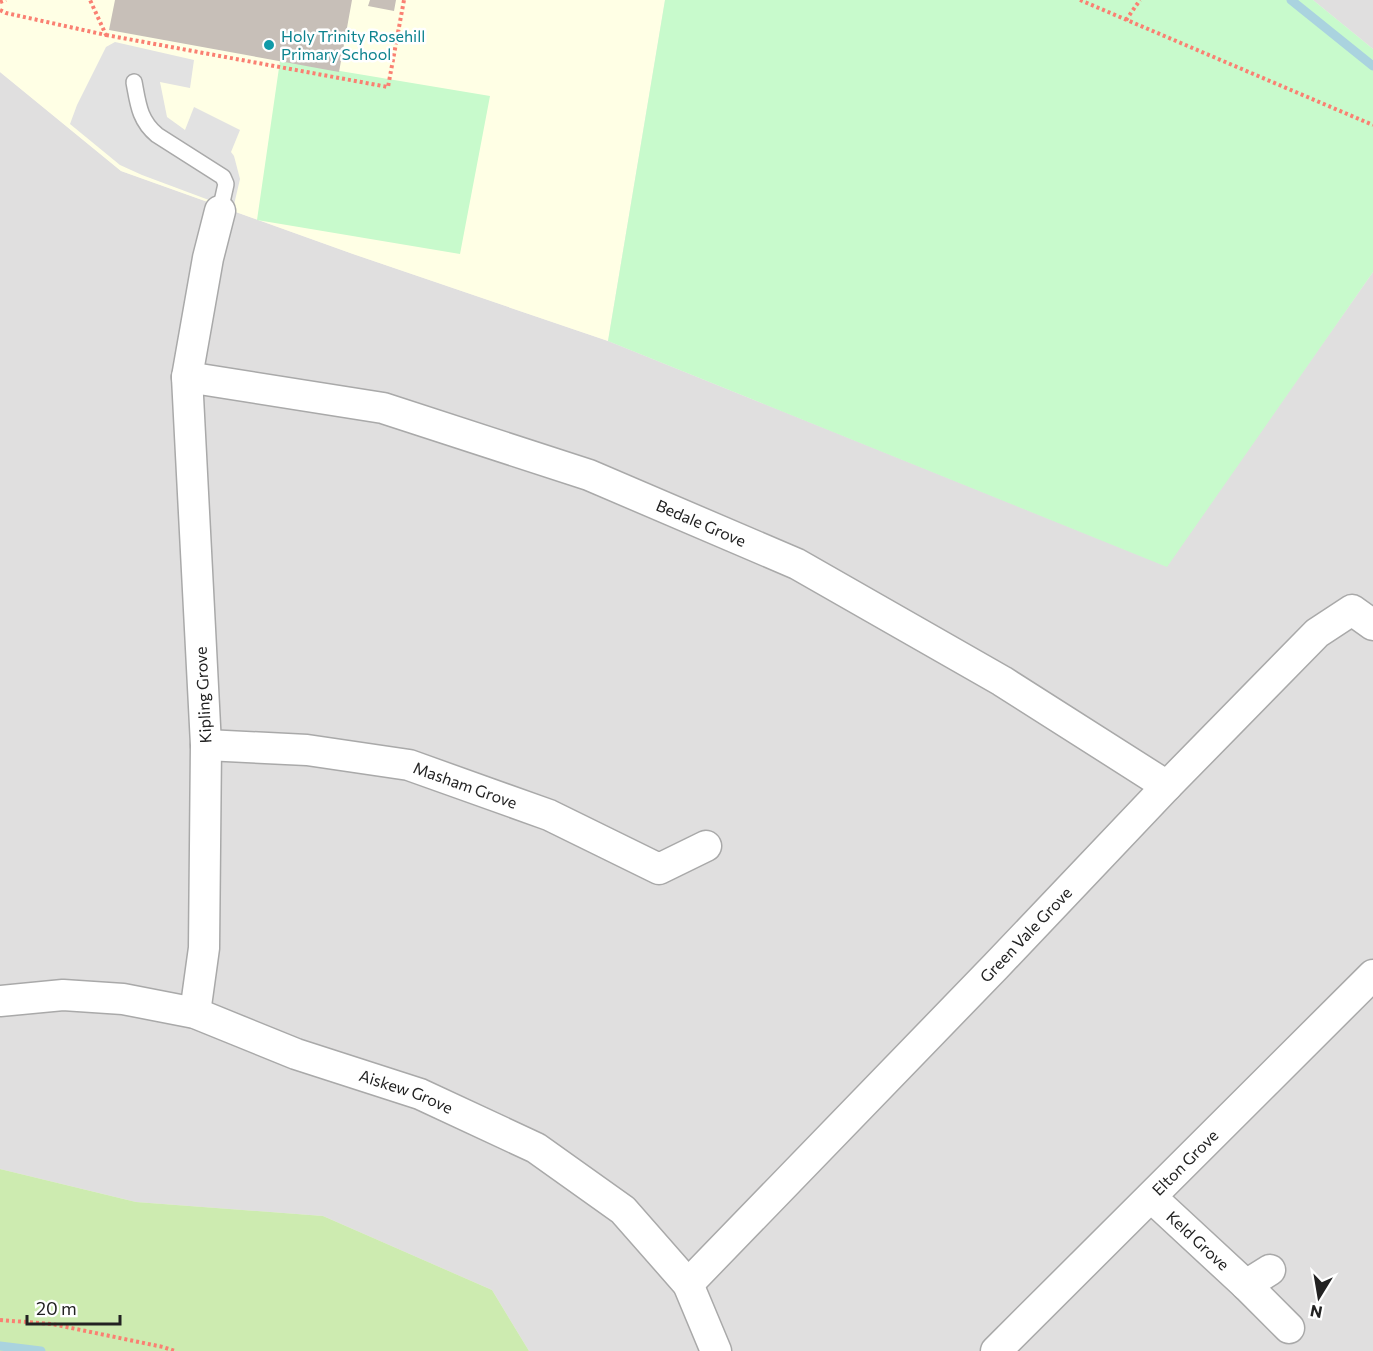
<svg xmlns="http://www.w3.org/2000/svg" width="1373" height="1351" font-family="Commissioner,sans-serif">
  <style>
    .residential { fill: #e0dfdf }
    .education { fill: #ffffe5 }
    .grass { fill: #cdebb0 }
    .park { fill: #c8facc }
    .parking { fill: #e2e2e2 }
    .lines { fill: none; stroke-linecap: round; stroke-linejoin: round }
    .stream { stroke: #aad3df; stroke-width: 9 }
    .building { fill: #c7bfb8 }
    .service-casing { stroke: #a9a9a9; stroke-width: 18 }
    .minor-casing { stroke: #a9a9a9; stroke-width: 33 }
    .path { stroke: #fa8072; stroke-width: 4; stroke-dasharray: 3 3; stroke-linecap: butt }
    .service { stroke: #fff; stroke-width: 15 }
    .minor { stroke: #fff; stroke-width: 30 }
    .culture-dot { fill: #0f9aa8; stroke: #fff; stroke-width: 2 }
    .labels { text-anchor: middle; stroke-width: 5; stroke-linejoin: round; paint-order: stroke }
    .culture-label { font-size: 16px; fill: #0d838f; stroke: #fff; text-anchor: start }
    .street-label { font-size: 16px; fill: #222; stroke: #fff }
  </style>
  <rect width="100%" height="100%" fill="#f2efe9"/>
  <!-- residential -->
  <path class="residential" d="M1313 0H1373V49Z
    M0 72 121 171 353 254 608 341 1166 566 1373 272V1351H529L492 1290 323 1216 136 1202 0 1169Z"/>
  <!-- education -->
  <path class="education" d="M0 0H665L608 341 353 254 121 171 0 72Z"/>
  <!-- grass -->
  <path class="grass" d="M0 1169 136 1202 323 1216 492 1290 529 1351H0Z"/>
  <!-- park -->
  <path class="park" d="M665 0H1313L1373 49V272L1167 567 608 341Z
    M280 61 490 96 460 254 257 220Z"/>
  <!-- parking -->
  <path class="parking" d="M115 42 194 60 190 88 160 82 167 117 185 130 194 107 240 130 231 152 234 156 240 179 233 209 142 175 120 165 70 124 77 105 106 47Z"/>
  <g class="lines">
    <!-- stream -->
    <path class="stream" d="M1291 0 1373 66
      M0 1346 41 1351"/>
  </g>
  <!-- building -->
  <path class="building" d="M115 0H352L339 72 109 30Z
    M370 0H396L394 11 368 6Z"/>
  <g class="lines">
    <!-- service casing -->
    <g class="service-casing">
      <path id="service" d="M134 82C138 103 139 120 157 135L223 177 226 184 220 211"/>
    </g>
    <!-- minor casing -->
    <g class="minor-casing">
      <g id="minor">
        <path id="s1" d="M187 377 383 408 589 475 797 564 1002 681 1167 786"/>
        <path id="s2" d="M206 745 307 750 409 765 549 815 659 869 706 846"/>
        <path id="s3" d="M0 1001 63 995 123 999 195 1013 296 1054 420 1094 536 1148 623 1210 688 1284 716 1351"/>
        <path d="M195 1013 204 948 206 745 187 377 208 258 220 211"/>
        <path id="s4" d="M1151 1197 1246 1285 1289 1328"/>
        <path id="s5" d="M688 1284 996 966 1167 786 1317 633 1352 610 1373 625"/>
        <path d="M1246 1285 1270 1270"/>
        <path id="s6" d="M996 1351 1373 975"/>
      </g>
    </g>
    <!-- path -->
    <path class="path" d="M1080 0 1373 125
      M0 2 6 0
      M0 10 6 13 106 35 90 0
      M1126 20 1140 0
      M106 35 388 87 404 0
      M0 1320 52 1324 163 1347 175 1351"/>
    <!-- service -->
    <use href="#service" class="service"/>
    <!-- minor -->
    <use href="#minor" class="minor"/>
  </g>
  <!-- markers -->
  <circle class="culture-dot" cx="269" cy="45" r="6"/>
  <g class="labels">
    <!-- culture labels -->
    <g class="culture-label">
      <text x="281" y="42">Holy Trinity Rosehill<tspan x="281" dy="18">Primary School</tspan></text>
    </g>
    <!-- street labels -->
    <g class="street-label">
      <text dy="6" stroke="none"><textPath href="#s1" startOffset="537">Bedale Grove</textPath></text>
      <text transform="translate(203 695) rotate(-93)" y="6">Kipling Grove</text>
      <text dy="6" stroke="none"><textPath href="#s2" startOffset="264">Masham Grove</textPath></text>
      <text dy="6" stroke="none"><textPath href="#s5" startOffset="486">Green Vale Grove</textPath></text>
      <text dy="6" stroke="none"><textPath href="#s3" startOffset="422">Aiskew Grove</textPath></text>
      <text dy="6" stroke="none"><textPath href="#s6" startOffset="267">Elton Grove</textPath></text>
      <text dy="6" stroke="none"><textPath href="#s4" startOffset="64">Keld Grove</textPath></text>
    </g>
  </g>
  <!-- north arrow -->
  <g transform="translate(1319 1297) rotate(191)" stroke="#ffffff" stroke-width="4.5" paint-order="stroke">
  <path d="M0-4.5L10 22L0 15L-10 22Z" fill="#222222"/>
  <text y="-9" font-size="16" font-weight="bold" text-anchor="middle" fill="#222222">N</text>
  </g>
  <!-- scale -->
  <path d="M27 1315v9h93v-9" fill="none" stroke="#222222" stroke-width="3"/>
  <text x="36" y="1315" font-size="18" fill="#222222" stroke="#ffffff" stroke-width="4.5" paint-order="stroke">20 m</text>
</svg>
